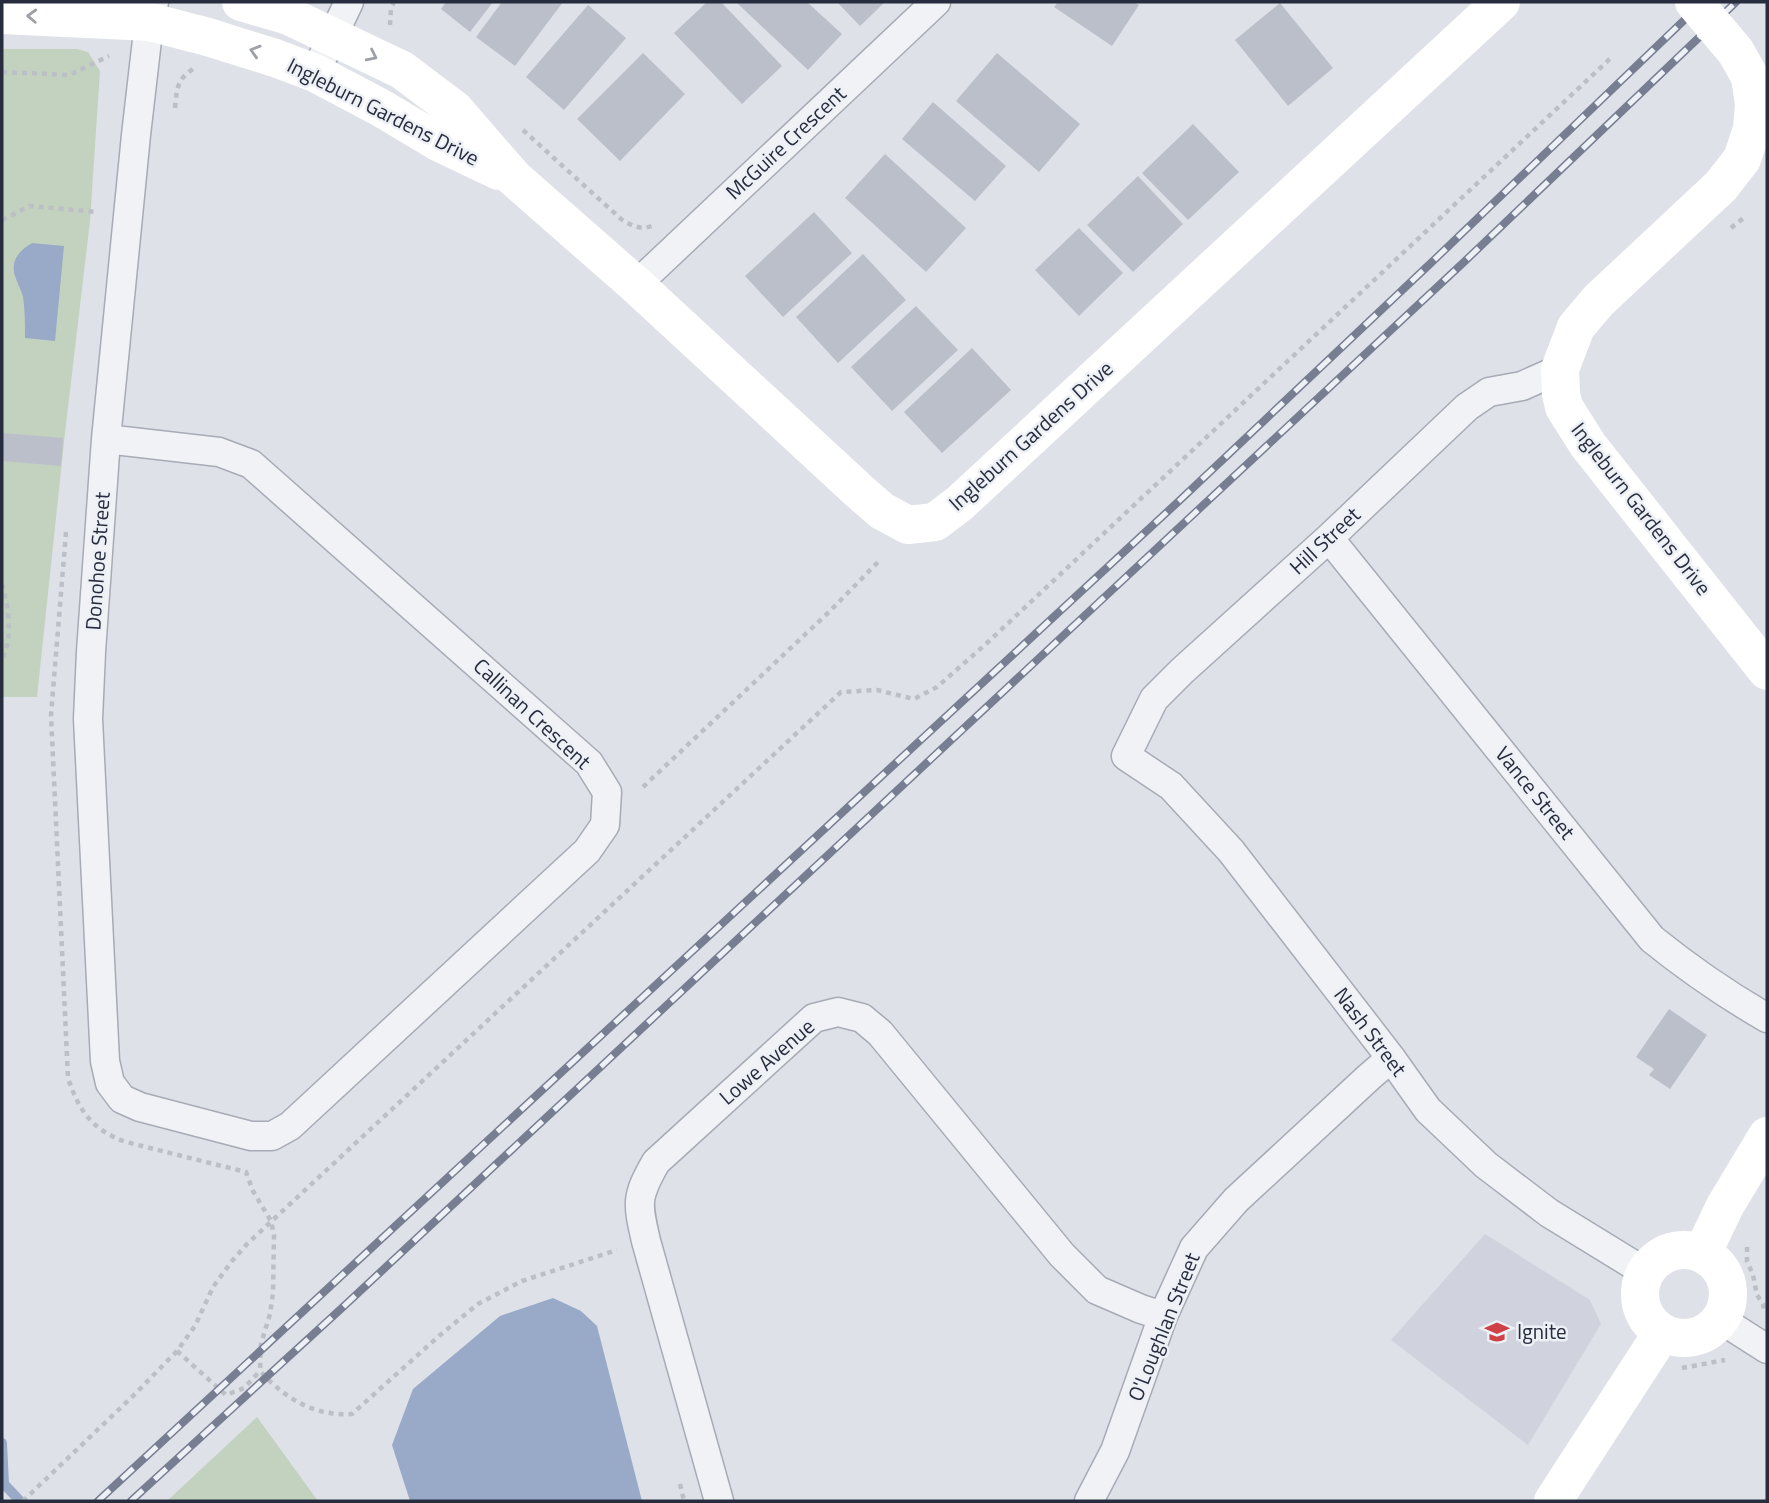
<svg xmlns="http://www.w3.org/2000/svg" width="1769" height="1503" font-family="'Titillium Web',sans-serif">
  <style>
    .built { fill: #d0d3dd }
    .green { fill: #c2d2bf }
    .water { fill: #98aac8 }
    .lines { fill: none; stroke-linecap: round; stroke-linejoin: round }
    .stream { stroke: #98aac8; stroke-width: 10 }
    .building { fill: #bbbfca }
    .street-casing { stroke: #a7abb5; stroke-width: 31 }
    .path { stroke: #bcbfc6; stroke-width: 4.5; stroke-dasharray: 5 5; stroke-linecap: butt }
    .street { stroke: #f0f2f6; stroke-width: 28 }
    .secondary { stroke: #fff; stroke-width: 38 }
    .rail-casing { stroke: #777e91; stroke-width: 8 }
    .rail { stroke: #edf0f5; stroke-width: 5; stroke-dasharray: 16; stroke-linecap: butt }
    .secondary-bridge { stroke: #fff; stroke-width: 38 }
    .oneway { stroke: #9ea0a8 }
    .labels { text-anchor: middle; stroke-width: 5; stroke-linejoin: round; paint-order: stroke }
    .street-label { font-size: 21px; fill: #272d3e; stroke: #edf0f5 }
    .poi-label { font-size: 21px; fill: #272d3e; stroke: #edf0f5; text-anchor: start }
  </style>
  <rect width="100%" height="100%" fill="#dee1e8"/>
  <!-- built -->
  <path class="built" d="M1485 1234 1590 1300 1601 1324 1528 1445 1391 1340Z"/>
  <!-- green -->
  <path class="green" d="M2 49H77L88 52 100 71 90 221 65 433 37 697H2Z
    M257 1417 318 1501H167Z"/>
  <!-- water -->
  <path class="water" d="M32 243 64 246 55 341 25 338C25 324 25 310 23 297 21 289 17 283 15 276 10 260 20 250 32 243Z
    M553 1298 581 1311 597 1326 642 1501H410L392 1445 413 1389 500 1316Z"/>
  <g class="lines">
    <!-- stream -->
    <path class="stream" d="M2 1443 4 1484 20 1501"/>
  </g>
  <!-- building -->
  <path class="building" d="M446 2H493L470 32 441 9Z
    M502 2H563L515 66 476 37Z
    M707 2H721L782 66 742 104 674 33Z
    M736 2H807L842 34 808 70Z
    M837 2H885L860 26Z
    M1058 2H1134L1139 5 1112 46 1054 7Z
    M1280 3 1333 68 1288 106 1235 40Z
    M588 5 626 38 564 110 526 77Z
    M643 53 685 94 620 161 577 119Z
    M997 53 1080 124 1039 172 956 101Z
    M933 102 1006 166 975 201 902 139Z
    M1193 124 1239 172 1188 220 1142 173Z
    M885 154 966 228 926 272 845 198Z
    M1138 176 1183 224 1133 272 1087 225Z
    M814 212 852 253 783 317 745 276Z
    M1079 228 1123 273 1079 316 1035 270Z
    M863 254 906 300 838 363 796 317Z
    M916 306 958 350 892 411 851 367Z
    M972 348 1011 390 942 453 904 412Z
    M2 433 63 438 61 466 2 461Z
    M1669 1009 1707 1035 1670 1089 1649 1075 1654 1069 1636 1057Z"/>
  <g class="lines">
    <!-- street casing -->
    <g class="street-casing">
      <path id="street" d="M315 73 349 2
        M636 285 936 2
        M1560 369 1522 386 1489 392 1467 407 1329 538 1182 671 1154 699 1126 756 1171 786 1231 851 1391 1058 1428 1110 1486 1165 1549 1213 1645 1272
        M106 439 219 452 251 464 589 763 607 792 605 825 587 851 290 1126 272 1136H251L140 1107 122 1099 110 1083 105 1061 88 719 91 652 106 439 136 135 147 40 154 2
        M1329 538 1652 939C1688 968 1727 995 1767 1018
        M1720 1319 1767 1349
        M719 1501 646 1241C637 1202 636 1197 656 1162L814 1018 838 1012 862 1018 880 1033 1062 1255 1097 1290 1141 1309 1163 1316
        M1089 1501 1115 1451 1163 1316 1194 1248 1236 1200 1369 1077 1391 1058"/>
    </g>
    <!-- path -->
    <path class="path" d="M390 25 391 8 394 2
      M2 72 69 75 109 56
      M175 108C177 90 176 80 193 69
      M523 130 621 219C631 226 641 230 652 226
      M2 220 30 206 97 212
      M1731 228 1746 216
      M66 532 51 715 68 1078C79 1111 92 1130 126 1142L246 1172 253 1191 271 1221 274 1235 273 1293 270 1314 261 1344 260 1371C286 1399 313 1416 352 1414L439 1336 478 1304 522 1281 617 1250
      M2 584C9 608 13 637 2 660
      M643 787 829 612 879 561
      M1747 1247V1261L1753 1275 1757 1295 1763 1304 1764 1311
      M177 1351 226 1395 244 1388 260 1371
      M1682 1368 1725 1360
      M680 1484 684 1501
      M23 1501 134 1395 177 1351 195 1326 213 1287 232 1261 247 1244 841 692 877 690 914 699 937 687 987 643 1613 56"/>
    <!-- street -->
    <use href="#street" class="street"/>
    <!-- secondary -->
    <path class="secondary" d="M241 2 289 16 402 70 455 110 514 178 636 285 859 491 882 511 908 525 935 522 960 503 1501 2
      M2 15 150 22 208 37 275 58 315 73 381 108 438 142 499 171
      M1750 77 1754 104 1752 129 1742 159 1721 186 1599 300 1576 327 1560 369 1561 394 1564 407 1588 445 1767 671
      M1640 1294a44 44 0 1 1 88 0a44 44 0 1 1-88 0Z
      M1702 1254 1725 1206 1767 1136
      M1553 1501 1662 1333"/>
    <!-- rail casing -->
    <g class="rail-casing">
      <path id="rail" d="M98 1501 1179 501 1432 262 1703 2
        M131 1501 343 1307 1464 262 1736 2"/>
    </g>
    <!-- rail -->
    <use href="#rail" class="rail"/>
    <!-- secondary-bridge -->
    <path class="secondary-bridge" d="M1694 2 1736 52 1750 77"/>
  </g>
  <!-- one-way arrows -->
  <defs><path id="oneway-chevron" d="M-2-3.5L2.5 0L-2 3.5" fill="none" stroke-width="1.6" stroke-linecap="round" stroke-linejoin="round" transform="scale(1.75)"/></defs>
  <g class="oneway">
    <use href="#oneway-chevron" transform="translate(32 16) rotate(-178)"/>
    <use href="#oneway-chevron" transform="translate(255 51) rotate(-163)"/>
    <use href="#oneway-chevron" transform="translate(372 56) rotate(26)"/>
  </g>
  <!-- icons -->
  <defs>
    <g id="school-bare" transform="scale(1.89)"><path d="M0-5L7-2L0 1L-7-2ZM-4 1L0 2.5L4 1V4Q0 6-4 4Z" fill="#cf4047" stroke="#edf0f5" stroke-width="2.5" paint-order="stroke"/></g>
  </defs>
  <g fill-rule="evenodd">
    <use href="#school-bare" x="1497" y="1332"/>
  </g>
  <g class="labels">
    <!-- street labels -->
    <g class="street-label">
      <text transform="translate(383 112) rotate(27)" y="7">Ingleburn Gardens Drive</text>
      <text transform="translate(786 143) rotate(-43)" y="7">McGuire Crescent</text>
      <text transform="translate(1031 436) rotate(-42)" y="7">Ingleburn Gardens Drive</text>
      <text transform="translate(1641 509) rotate(52)" y="7">Ingleburn Gardens Drive</text>
      <text transform="translate(1325 541) rotate(-43)" y="7">Hill Street</text>
      <text transform="translate(98 561) rotate(-86)" y="7">Donohoe Street</text>
      <text transform="translate(532 714) rotate(43)" y="7">Callinan Crescent</text>
      <text transform="translate(1535 793) rotate(51)" y="7">Vance Street</text>
      <text transform="translate(1370 1032) rotate(53)" y="7">Nash Street</text>
      <text transform="translate(767 1062) rotate(-41)" y="7">Lowe Avenue</text>
      <text transform="translate(1164 1327) rotate(-68)" y="7">O'Loughlan Street</text>
    </g>
    <!-- poi labels -->
    <g class="poi-label">
      <text x="1517" y="1339">Ignite</text>
    </g>
  </g>
  <!-- border -->
  <rect width="1769" height="1503" fill="none" stroke="#272d3e" stroke-width="7"/>
</svg>
